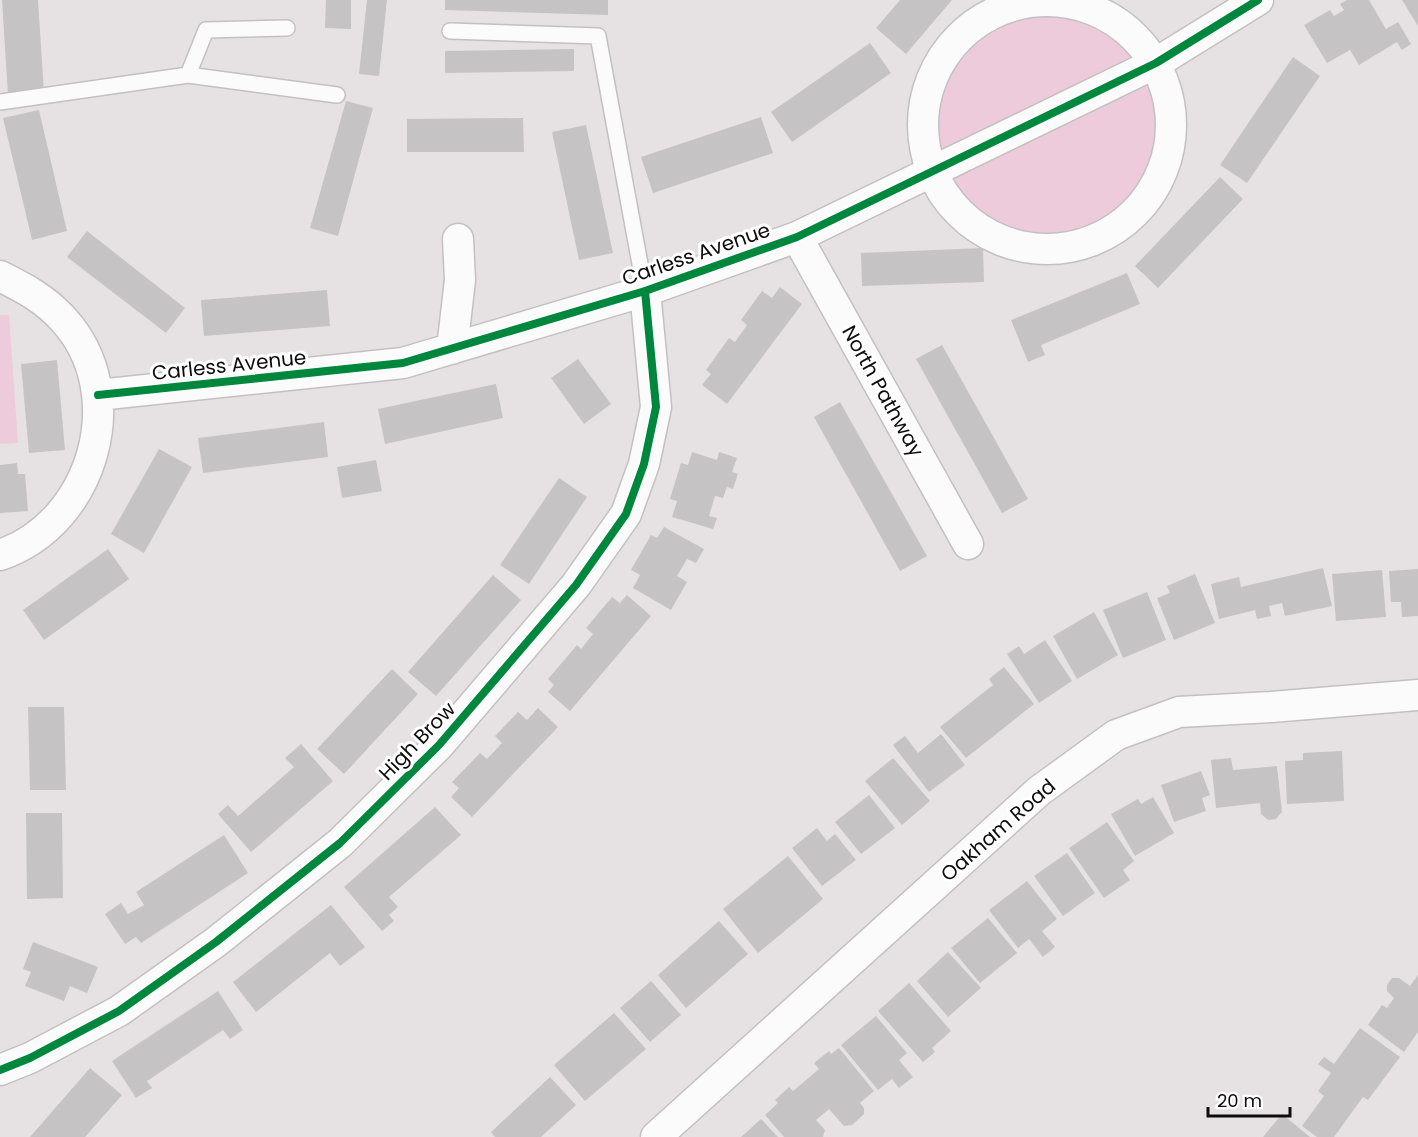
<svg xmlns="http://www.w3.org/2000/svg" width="1418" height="1137" font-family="Poppins,sans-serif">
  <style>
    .green { fill: #edcbda }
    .building { fill: #c6c3c5 }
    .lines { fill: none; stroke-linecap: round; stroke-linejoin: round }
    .service-casing { stroke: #c4c0c2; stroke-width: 18 }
    .minor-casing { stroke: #c4c0c2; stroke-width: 33 }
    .service { stroke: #fbfbfb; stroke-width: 15 }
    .minor { stroke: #fbfbfb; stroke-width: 30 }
    .cycleway-casing { stroke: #fff; stroke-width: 11 }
    .cycleway { stroke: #00873e; stroke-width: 8 }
    .labels { text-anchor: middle; stroke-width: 6; stroke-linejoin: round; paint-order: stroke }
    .street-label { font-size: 20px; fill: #0d0b0c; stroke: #fff }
  </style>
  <rect width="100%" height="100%" fill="#e6e2e4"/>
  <!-- green -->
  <path class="green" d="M1030 9C1085 9 1108 18 1144 60L940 163C938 153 934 141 933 131 929 86 958 39 998 19 1008 15 1019 13 1030 9Z
    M1152 76C1155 87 1161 100 1161 112 1167 200 1079 267 997 227 975 216 961 199 947 180Z
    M0 315H9L18 443 0 444Z"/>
  <!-- building -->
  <path class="building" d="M2 0H38L44 92 8 95Z
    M326 0H351V29L325 28Z
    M367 0H387L379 76 359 74Z
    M445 0H608V15L445 10Z
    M900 0H952L906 54 876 28Z
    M1347 0H1369L1386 29 1398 22 1411 44 1402 50 1397 42 1359 65 1350 50 1327 63 1304 25 1330 10 1334 16 1344 10 1340 4Z
    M1402 0H1418V26Z
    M870 43 891 73 792 142 771 112Z
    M574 49V71L445 73V51Z
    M1293 57 1320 76 1247 183 1220 165Z
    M346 101 373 108 338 236 310 228Z
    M39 110 67 231 32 240 3 118Z
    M761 117 773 153 653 193 641 157Z
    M523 118 524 152H407V119Z
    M586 125 613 253 579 260 552 132Z
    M1220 177 1243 199 1158 288 1135 266Z
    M87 231 185 308 166 333 67 257Z
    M983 248 984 282 862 286 861 253Z
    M1127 273 1140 304 1041 345 1045 355 1028 362 1011 320Z
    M780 287 802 304 727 404 702 385 711 374 706 370 729 338 735 342 747 325 741 320 762 291 772 298Z
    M327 290 330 326 204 336 201 300Z
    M942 345 1028 499 1002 513 916 359Z
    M578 359 611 404 584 424 551 378Z
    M57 360 65 450 29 453 21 364Z
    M496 384 503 418 385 444 378 409Z
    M840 402 927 556 900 571 814 417Z
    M324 422 328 457 203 473 198 438Z
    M159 449 192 467 144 553 111 534Z
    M692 452 717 460 719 452 737 458 732 472 738 474 733 489 727 487 723 498 715 496 709 516 717 518 713 529 672 517 677 501 670 499 681 463 688 465Z
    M376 460 382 491 342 498 337 467Z
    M17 463 18 474H25L28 511 0 513V465Z
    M559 478 587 497 529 584 500 565Z
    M664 527 704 549 696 563 687 559 677 576 687 582 671 610 633 588 640 575 631 570 651 535 657 538Z
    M108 549 129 579 44 640 23 610Z
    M1323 568 1332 606 1285 616 1282 603 1269 606 1271 616 1257 619 1255 610 1219 619 1211 584 1239 577 1241 587Z
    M1418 569V616L1402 617 1401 602H1391L1389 571Z
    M1382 570 1386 617 1336 621 1332 574Z
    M1195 574 1215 623 1174 640 1157 598 1170 593 1167 586Z
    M493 575 521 600 436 696 408 672Z
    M1147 592 1166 640 1123 658 1103 610Z
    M627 595 651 616 570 711 548 692 554 685 548 679 577 645 581 649 593 634 586 628 612 597 620 603Z
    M1094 612 1118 655 1077 679 1053 636Z
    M1045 640 1072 681 1039 703 1007 654 1019 646 1024 654Z
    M1004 667 1034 704 966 758 940 727 993 685 989 679Z
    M392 669 418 694 344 774 317 749Z
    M28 707H64L66 790H30Z
    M538 708 558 727 472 817 451 797 459 788 452 782 480 753 487 759 502 743 495 736 518 712 527 720Z
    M941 734 965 765 929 792 893 745 905 736 918 753Z
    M301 744 333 781 251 852 218 814 228 805 238 816 294 767 285 758Z
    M1342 751 1344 801 1287 804 1285 761 1303 760V753Z
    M893 758 930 801 902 825 865 781Z
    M1231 758 1233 770 1277 766 1282 812 1276 819 1268 820 1261 814 1260 803 1216 808 1211 760Z
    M1201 771 1210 795 1202 798 1206 811 1174 822 1161 785Z
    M869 795 895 828 861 854 835 822Z
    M1153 797 1174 833 1135 856 1111 814 1138 799 1141 804Z
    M435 807 461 835 389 897 398 907 389 915 394 921 382 931 344 887Z
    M26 813H62L63 898 27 899Z
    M1107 822 1134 861 1123 870 1130 880 1104 898 1069 848Z
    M817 828 827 841 835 834 856 860 822 886 792 848Z
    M224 835 248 873 141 943 136 937 125 944 105 914 121 903 128 914 144 905 136 892Z
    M1067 853 1095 893 1063 916 1034 876Z
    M788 856 823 899 758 953 723 909Z
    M1027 881 1057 919 1042 931 1055 947 1043 957 1029 939 1018 948 989 910Z
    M331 905 365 947 340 966 330 953 256 1012 233 982Z
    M988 918 1017 953 980 983 951 948Z
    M719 921 748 954 686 1008 658 975Z
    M33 942 98 967 87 993 70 986 64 1001 25 986 31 972 23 969Z
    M948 952 981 988 948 1017 917 981Z
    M1418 975V1032L1404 1052 1368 1025 1382 1005 1387 1008 1394 998 1387 991V985L1392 978H1399L1410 986Z
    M651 981 681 1015 650 1042 620 1008Z
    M909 983 951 1031 932 1048 935 1052 923 1062 878 1011Z
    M218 991 243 1030 230 1039 223 1030 147 1081 152 1088 136 1098 112 1061Z
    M614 1013 646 1049 585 1101 554 1065Z
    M876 1016 907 1053 899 1060 913 1077 899 1088 892 1079 878 1090 841 1045Z
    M1360 1028 1400 1057 1368 1100 1363 1097 1334 1137H1317L1302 1126 1324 1096 1318 1091 1331 1073 1318 1064 1324 1057 1334 1064Z
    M839 1048 874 1091 860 1103 864 1108V1114L852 1125 844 1126 829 1109 816 1120 825 1130 823 1137H784L765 1115 778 1103 775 1100 789 1087 793 1091 819 1069 814 1063 829 1051 831 1054Z
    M90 1068 122 1095 85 1137H30Z
    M550 1077 576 1105 541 1137H495L491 1132Z
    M1282 1114 1310 1137H1263Z
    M761 1119 778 1137H741Z"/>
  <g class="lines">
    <!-- service casing -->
    <g class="service-casing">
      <path id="service" d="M450 31 598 36 645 291
        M188 75 206 30 287 28
        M0 102 188 75 337 95"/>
    </g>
    <!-- minor casing -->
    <g class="minor-casing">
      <path id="minor" d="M923 125a124 124 0 1 1 248 0a124 124 0 1 1-248 0Z
        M797 237 968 544
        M0 276C24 288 45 299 63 319 132 394 93 524 0 555
        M452 349 460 280 458 239
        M98 395 403 363 645 291 797 237 1156 63 1258 0
        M0 1070 30 1058 119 1011 216 942 340 843 439 745 576 585 626 514 644 464 656 407 645 291
        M656 1137 1039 791 1116 735 1179 712 1271 707 1418 695"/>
    </g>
    <!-- service -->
    <use href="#service" class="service"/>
    <!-- minor -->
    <use href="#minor" class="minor"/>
    <!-- cycleway casing -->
    <g class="cycleway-casing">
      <path id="cycleway" d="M98 395 403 363 645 291 797 237 1156 63 1258 0
        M0 1070 30 1058 119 1011 216 942 340 843 439 745 576 585 626 514 644 464 656 407 645 291"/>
    </g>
    <!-- cycleway -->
    <use href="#cycleway" class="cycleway"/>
  </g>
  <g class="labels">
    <!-- street labels -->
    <g class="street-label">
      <text transform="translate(696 254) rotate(-19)" y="7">Carless Avenue</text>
      <text transform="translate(229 365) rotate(-6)" y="7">Carless Avenue</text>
      <text transform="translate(883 391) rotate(61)" y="7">North Pathway</text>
      <text transform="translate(417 741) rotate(-46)" y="7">High Brow</text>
      <text transform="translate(998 830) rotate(-41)" y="7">Oakham Road</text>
    </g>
  </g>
  <!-- scale -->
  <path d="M1208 1107v9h82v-9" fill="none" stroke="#0d0b0c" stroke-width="3"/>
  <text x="1217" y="1107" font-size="18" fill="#0d0b0c" stroke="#ffffff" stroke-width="4.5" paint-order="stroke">20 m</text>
</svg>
